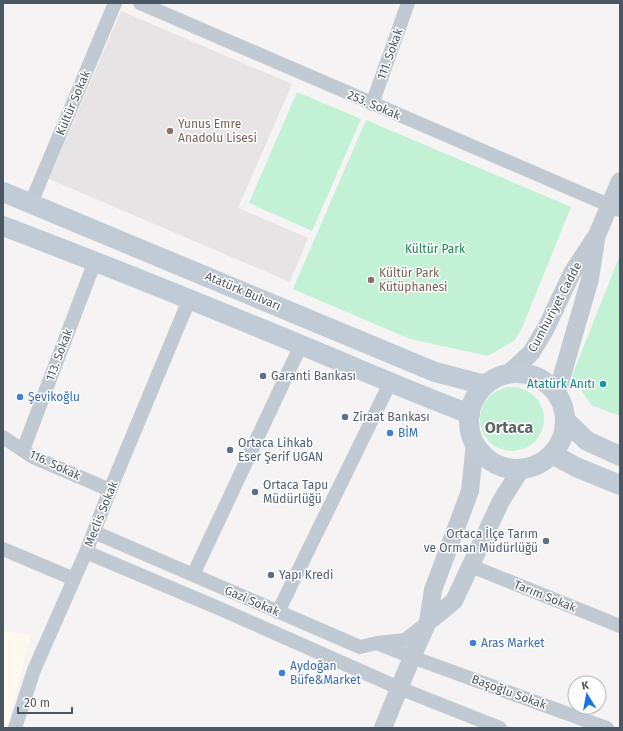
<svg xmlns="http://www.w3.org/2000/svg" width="623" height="731" font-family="'Fira Sans',sans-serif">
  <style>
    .commercial { fill: #fdf9ef }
    .education { fill: #e6e4e5 }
    .green { fill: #c3f1d5 }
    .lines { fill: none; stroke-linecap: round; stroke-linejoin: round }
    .minor { stroke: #c1cad2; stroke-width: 14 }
    .tertiary { stroke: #c1cad2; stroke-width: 18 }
    .secondary { stroke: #c1cbd6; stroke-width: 20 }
    .education-dot { fill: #8d6e63; stroke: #fff; stroke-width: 1.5 }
    .service-dot { fill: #5c6f8a; stroke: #fff; stroke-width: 1.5 }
    .culture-dot { fill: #0f9aa8; stroke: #fff; stroke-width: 1.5 }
    .shop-dot { fill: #3f7fe0; stroke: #fff; stroke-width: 1.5 }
    .labels { text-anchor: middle; stroke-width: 3; stroke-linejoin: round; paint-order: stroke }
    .street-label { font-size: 12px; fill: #4a5661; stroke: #fff }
    .education-label { font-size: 12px; fill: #785e54; stroke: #fff; text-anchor: start }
    .park-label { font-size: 12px; fill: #17864f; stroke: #fff }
    .service-label { font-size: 12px; fill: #4e5e75; stroke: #fff; text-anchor: start }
    .culture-label { font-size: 12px; fill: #0d838f; stroke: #fff; text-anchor: end }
    .shop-label { font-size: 12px; fill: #366cbe; stroke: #fff; text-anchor: start }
    .district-label { font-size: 16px; font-weight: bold; fill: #5f6368; stroke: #fff }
  </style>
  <rect width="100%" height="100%" fill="#f5f3f3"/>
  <!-- commercial -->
  <path class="commercial" d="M3 631 31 635 7 728H3Z"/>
  <!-- education -->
  <path class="education" d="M121 11 292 84 238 208 308 238 290 282 49 179Z"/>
  <!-- green -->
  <path class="green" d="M297 92 361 119 312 231 249 203Z
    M366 120 571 207 522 328 515 340 488 356 410 339 293 289Z
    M620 255V416L591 405 572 376Z
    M480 419a32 32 0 1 1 64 0a32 32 0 1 1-64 0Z"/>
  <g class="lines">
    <!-- minor -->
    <path class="minor" d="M140 3 620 210
      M372 104 408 3
      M31 203 115 3
      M3 437 33 457 110 490
      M23 450 95 261
      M94 532 360 647 377 643 405 640 428 622
      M3 549 74 579
      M86 552 223 610 399 688 500 728
      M471 566 620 626
      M193 575 301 345
      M278 612 390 383
      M379 644 412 657 607 728
      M15 728 34 670 86 552 110 490 189 300"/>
    <!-- tertiary -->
    <path class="tertiary" d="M508 374 531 353 546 328 572 273 597 235 620 181
      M557 393 590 279 596 240
      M428 622 454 601 501 501 521 469
      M383 728 412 657 428 622 433 590 470 491 475 443"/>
    <!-- secondary -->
    <path class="secondary" d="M3 192 435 372 485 385
      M3 226C103 264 202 304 301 345 357 368 413 393 470 414
      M469 421a48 48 0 1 1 96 0a48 48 0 1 1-96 0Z
      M565 420 587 441 620 456
      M552 454 576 467 620 485"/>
  </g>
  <!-- markers -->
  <g class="education-dot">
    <circle cx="170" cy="131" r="4"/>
    <circle cx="371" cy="280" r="4"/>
  </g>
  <g class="service-dot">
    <circle cx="263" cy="376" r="4"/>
    <circle cx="345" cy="417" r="4"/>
    <circle cx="230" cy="450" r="4"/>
    <circle cx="255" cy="492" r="4"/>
    <circle cx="546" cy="541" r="4"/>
    <circle cx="271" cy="575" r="4"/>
  </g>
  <circle class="culture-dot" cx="603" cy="384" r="4"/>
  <g class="shop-dot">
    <circle cx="20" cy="397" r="4"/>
    <circle cx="390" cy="433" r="4"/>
    <circle cx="473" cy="643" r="4"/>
    <circle cx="282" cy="673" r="4"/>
  </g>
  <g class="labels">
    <!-- street labels -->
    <g class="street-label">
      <text transform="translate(390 54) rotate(-70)" y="4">111. Sokak</text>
      <text transform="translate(73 103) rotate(-67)" y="4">Kültür Sokak</text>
      <text transform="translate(374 105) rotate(23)" y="4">253. Sokak</text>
      <text transform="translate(243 291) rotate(23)" y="4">Atatürk Bulvarı</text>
      <text transform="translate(555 307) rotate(-62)" y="4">Cumhuriyet Cadde</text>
      <text transform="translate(59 355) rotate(-69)" y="4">113. Sokak</text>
      <text transform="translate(55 465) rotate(25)" y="4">116. Sokak</text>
      <text transform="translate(101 514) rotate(-68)" y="4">Meclis Sokak</text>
      <text transform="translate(545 596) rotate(22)" y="4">Tarım Sokak</text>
      <text transform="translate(252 601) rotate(23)" y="4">Gazi Sokak</text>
      <text transform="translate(509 692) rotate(20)" y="4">Başoğlu Sokak</text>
    </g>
    <!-- education labels -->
    <g class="education-label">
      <text x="178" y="128">Yunus Emre<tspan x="178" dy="14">Anadolu Lisesi</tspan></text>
      <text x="379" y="277">Kültür Park<tspan x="379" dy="14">Kütüphanesi</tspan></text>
    </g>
    <!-- park labels -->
    <g class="park-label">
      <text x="435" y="253">Kültür Park</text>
    </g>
    <!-- service labels -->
    <g class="service-label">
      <text x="271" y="380">Garanti Bankası</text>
      <text x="353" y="421">Ziraat Bankası</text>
      <text x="238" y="447">Ortaca Lihkab<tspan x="238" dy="14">Eser Şerif UGAN</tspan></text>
      <text x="263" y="489">Ortaca Tapu<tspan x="263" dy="14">Müdürlüğü</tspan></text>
      <text x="538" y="538" text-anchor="end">Ortaca İlçe Tarım<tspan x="538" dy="14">ve Orman Müdürlüğü</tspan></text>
      <text x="279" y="579">Yapı Kredi</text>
    </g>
    <!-- culture labels -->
    <g class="culture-label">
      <text x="595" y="388">Atatürk Anıtı</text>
    </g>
    <!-- shop labels -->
    <g class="shop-label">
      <text x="28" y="401">Şevikoğlu</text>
      <text x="398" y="437">BİM</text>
      <text x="481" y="647">Aras Market</text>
      <text x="290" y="670">Aydoğan<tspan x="290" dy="14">Büfe&amp;Market</tspan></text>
    </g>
    <!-- district labels -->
    <g class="district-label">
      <text x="509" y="433">Ortaca</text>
    </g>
  </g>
  <!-- border -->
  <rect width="623" height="731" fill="none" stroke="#4a5661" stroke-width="8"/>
  <!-- north arrow -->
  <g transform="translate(587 695) rotate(349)"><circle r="19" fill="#ffffff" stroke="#b7bbc0"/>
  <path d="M0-3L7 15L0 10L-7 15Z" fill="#1a73e8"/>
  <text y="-6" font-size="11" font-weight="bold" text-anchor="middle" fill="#4a5661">K</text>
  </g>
  <!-- scale -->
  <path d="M18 707v6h54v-6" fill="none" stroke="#4a5661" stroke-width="2"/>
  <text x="24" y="707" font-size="12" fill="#4a5661" stroke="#ffffff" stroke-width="3" paint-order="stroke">20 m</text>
</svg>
